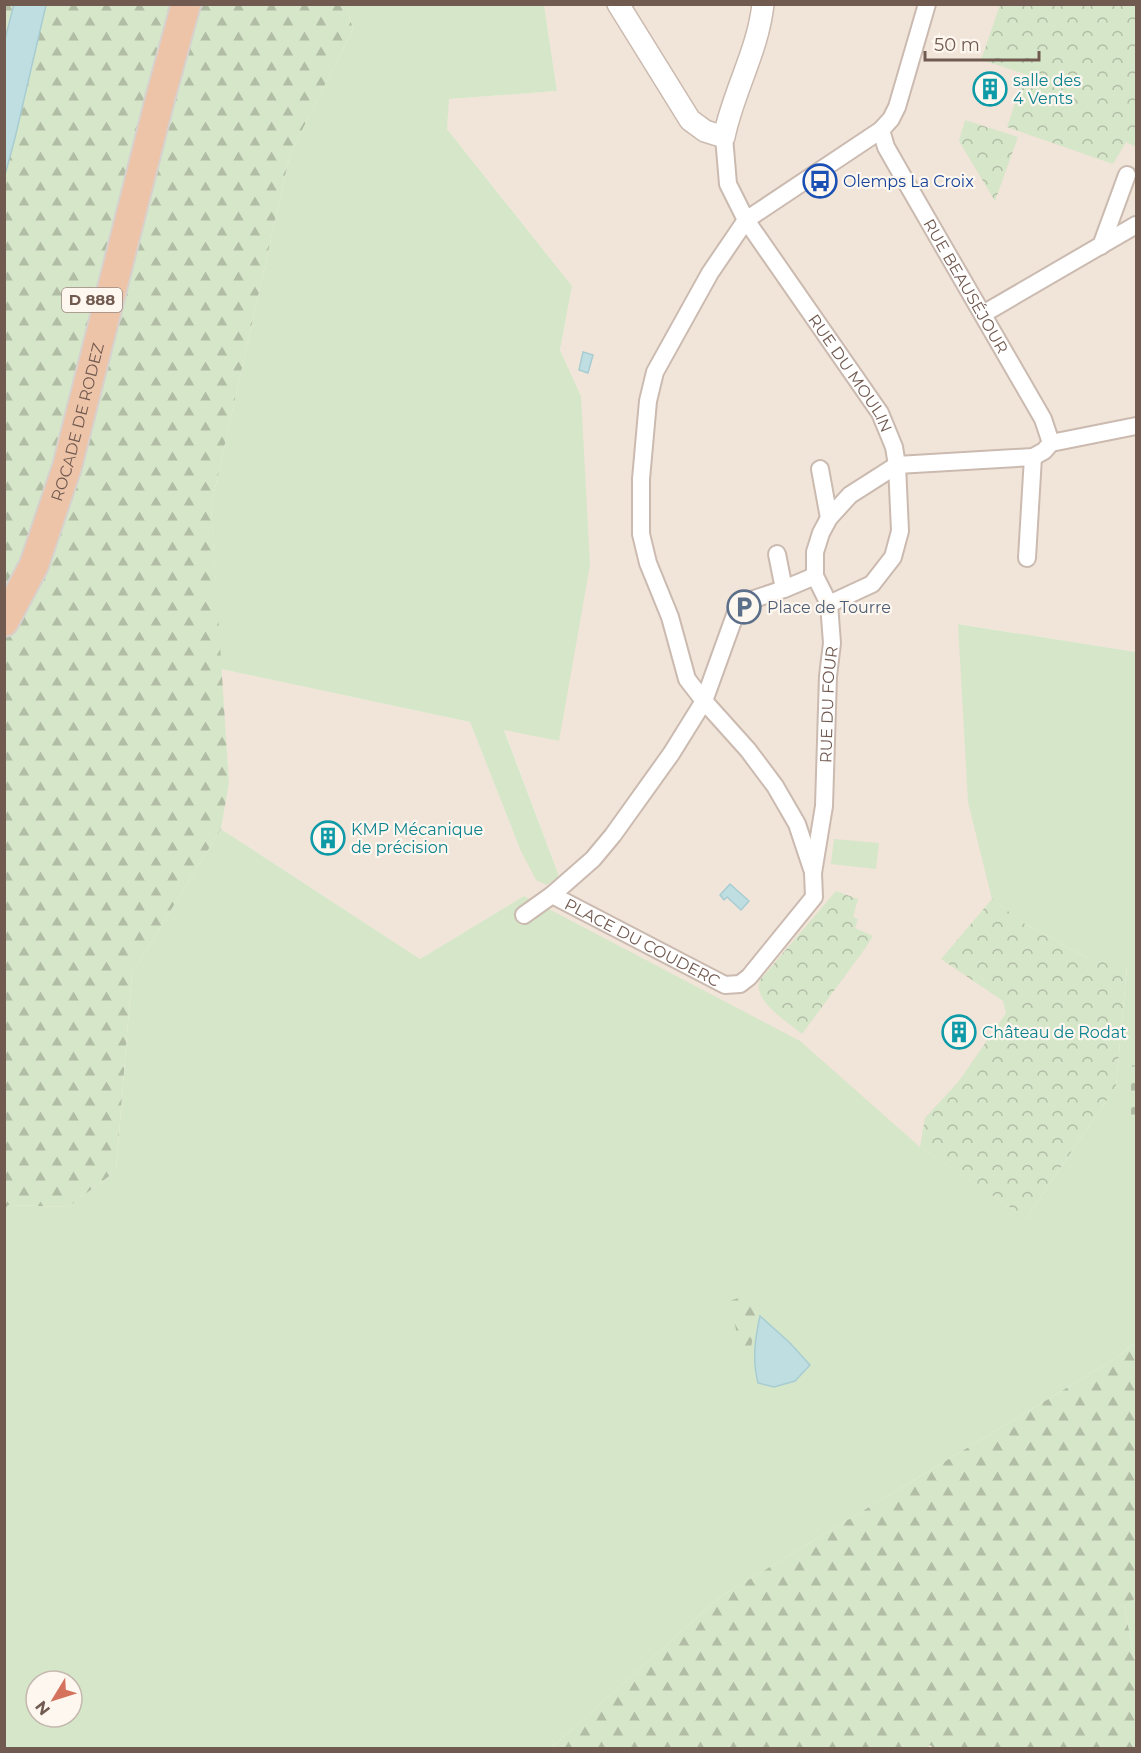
<svg xmlns="http://www.w3.org/2000/svg" width="1141" height="1753" font-family="Montserrat,sans-serif">
  <style>
    .residential { fill: #f1e4d8 }
    .green { fill: #d6e6c9; fill-rule: evenodd }
    .forest { fill: url(#forest-firs) }
    .cemetery { fill: url(#cemetery-stones) }
    .park { fill: url(#park-crowns) }
    .water { fill: #bfdee1; stroke: #a7cdd2; stroke-width: 1.5 }
    .lines { fill: none; stroke-linecap: round; stroke-linejoin: round }
    .minor-casing { stroke: #cbbab0; stroke-width: 20 }
    .tertiary-casing { stroke: #cbbab0; stroke-width: 24 }
    .trunk-casing { stroke: #d7d1ce; stroke-width: 32 }
    .minor { stroke: #fff; stroke-width: 16 }
    .tertiary { stroke: #fff; stroke-width: 21 }
    .trunk { stroke: #eec4a9; stroke-width: 28 }
    .labels { text-anchor: middle; stroke-width: 4.5; stroke-linejoin: round; paint-order: stroke }
    .shield { fill: #fdf7ef; stroke: #9b8980; stroke-width: 1.5 }
    .shield-label { font-size: 15px; font-weight: bold; fill: #715a50 }
    .culture-label { font-size: 16px; fill: #0d838f; stroke: #fdf7ef; text-anchor: start }
    .transit-label { font-size: 16px; fill: #164399; stroke: #fdf7ef; text-anchor: start }
    .street-label { font-size: 16px; fill: #715a50; stroke: #fdf7ef }
    .service-label { font-size: 16px; fill: #4e5e75; stroke: #fdf7ef; text-anchor: start }
  </style>
  <defs>
    <pattern id="forest-firs" width="22" height="20" patternUnits="userSpaceOnUse" patternTransform="scale(1.5)"><rect width="22" height="20" fill="#d6e6c9"/><path d="M5 1l3.5 6h-7zM16 11l3.5 6h-7z" fill="#b2bda6"/></pattern>
    <pattern id="cemetery-stones" width="16" height="16" patternUnits="userSpaceOnUse" patternTransform="scale(1.5)"><rect width="16" height="16" fill="#d6e6c9"/><path d="M2 7V4a2 2 0 0 1 4 0v3zM10 15v-3a2 2 0 0 1 4 0v3z" fill="#b2bda6"/></pattern>
    <pattern id="park-crowns" width="20" height="18" patternUnits="userSpaceOnUse" patternTransform="scale(1.5)"><rect width="20" height="18" fill="#d6e6c9"/><path d="M2 6a3 3 0 1 1 6 0M12 15a3 3 0 1 1 6 0" fill="none" stroke="#b2bda6"/></pattern>
  </defs>
  <rect width="100%" height="100%" fill="#faf2e9"/>
  <!-- residential -->
  <path class="residential" d="M544 5H1136V652L959 624 1025 924 1026 1218 920 1147 524 896 420 959 221 829 229 783 221 669 470 722 520 849 559 876 504 729 559 741 581 396 560 350 572 286 447 129 448 99 557 91Z"/>
  <!-- green -->
  <path class="green" d="M346 5H544L557 91 449 99 447 129 572 286 560 350 581 396 590 565 559 741 504 730 559 876 547 885 536 880 520 849 470 722 221 669 211 506 290 154 353 29Z
    M958 624 1136 652V1342L1113 1360 720 1597 551 1748H5V1209L8 1205 68 1207 116 1171 132 973 221 829 420 959 524 896 800 1041 920 1147 1026 1218 1116 1087 1127 966 1085 957 1025 924 992 899 968 802ZM36 1681H72V1717H36Z
    M834 839 879 843 876 869 831 864Z
    M1136 1598V1665L1124 1606Z"/>
  <!-- forest -->
  <path class="forest" d="M5 5H346L353 29 290 154 211 506 229 783 221 829 132 973 116 1171 68 1207 8 1205 5 1209Z
    M746 1295 794 1343 757 1313 749 1359 741 1354 730 1301Z
    M1136 1342V1598L1124 1606 1136 1665V1748H933L930 1745 927 1748H551L720 1597 1113 1360Z"/>
  <!-- cemetery -->
  <path class="cemetery" d="M1132 1065 1136 1066V1127L1125 1126Z"/>
  <!-- park -->
  <path class="park" d="M1000 5H1136V147L1126 142 1113 164 1007 127 1025 74 981 60Z
    M965 120 1018 137 995 201 959 141Z
    M836 891 858 899 853 917 858 919 855 928 873 936 864 950 802 1034C789 1023 751 1000 760 980Z
    M992 899 1025 924 1085 957 1127 965 1116 1087 1026 1218 920 1147 925 1118 959 1081 1006 1013 1003 1001 941 959Z"/>
  <!-- water -->
  <path class="water" d="M14 4 46 5 15 138 5 175 4 43Z
    M583 352 593 355 588 373 579 370Z
    M730 884 749 901 741 910 727 897 724 900 720 895Z
    M760 1316 790 1343 810 1365 795 1381 774 1387 758 1383C752 1360 755 1339 760 1316Z"/>
  <g class="lines">
    <!-- minor casing -->
    <g class="minor-casing">
      <g id="minor">
        <path id="s1" d="M881 130 886 147 906 182 1043 419 1051 443"/>
        <path id="s2" d="M724 137 728 184 746 220 880 413 894 447 897 465 900 531 893 557 872 584 829 604"/>
        <path d="M1101 246 1127 175"/>
        <path d="M983 314 1136 225"/>
        <path d="M897 465 1033 457 1044 451 1051 443 1136 426"/>
        <path d="M820 469 829 518"/>
        <path d="M777 554 784 589"/>
        <path d="M1027 558 1033 457"/>
        <path d="M812 869 797 824 775 786 748 750 704 701 739 604 784 589 815 576"/>
        <path id="s3" d="M552 895 725 985 740 984 749 977 814 897 813 873 824 806 828 676 832 643 829 604 815 576V552L821 533 829 518 850 495 897 465"/>
        <path d="M524 915 552 895 593 859 613 835 671 754 704 701 687 679 670 617 648 563 641 534V479L648 401 655 372 710 273 746 220 881 130 891 119 897 107 927 4"/>
      </g>
    </g>
    <!-- tertiary casing -->
    <g class="tertiary-casing">
      <path id="tertiary" d="M618 4 690 120 705 131 724 137C733 92 758 51 763 4"/>
    </g>
    <!-- trunk casing -->
    <g class="trunk-casing">
      <g id="trunk">
        <path id="s4" d="M4 622 34 565 67 467 161 95 186 4"/>
      </g>
    </g>
    <!-- minor -->
    <use href="#minor" class="minor"/>
    <!-- tertiary -->
    <use href="#tertiary" class="tertiary"/>
    <!-- trunk -->
    <use href="#trunk" class="trunk"/>
  </g>
  <!-- icons -->
  <defs>
    <g id="building-ring" transform="scale(1.725)"><circle r="9.5" fill="#fdf7ef" stroke="#0f9aa8" stroke-width="1.5"/><path d="M-4-6H4V6H1V3H-1V6H-4ZM-2.5-4.3h1.7v1.8h-1.7ZM.8-4.3h1.7v1.8H.8ZM-2.5-1h1.7V.8h-1.7ZM.8-1h1.7V.8H.8Z" fill="#0f9aa8"/></g>
    <g id="bus-ring" transform="scale(1.725)"><circle r="9.5" fill="#fdf7ef" stroke="#1a4fb4" stroke-width="1.5"/><path d="M-5-6H5V4H4V6H2V4H-2V6H-4V4H-5ZM-3.5-4V0h7V-4ZM-3.5 1.2v1.5H-2V1.2ZM2 1.2v1.5H3.5V1.2Z" fill="#1a4fb4"/></g>
    <g id="parking-ring" transform="scale(1.725)"><circle r="9.5" fill="#fdf7ef" stroke="#5c6f8a" stroke-width="1.5"/><path d="M-3.5-5.5H1a3.5 3.5 0 0 1 0 7H-1V5.5H-3.5ZM-1-3.4V-.6H.8a1.4 1.4 0 0 0 0-2.8Z" fill="#5c6f8a"/></g>
  </defs>
  <g fill-rule="evenodd">
    <use href="#building-ring" x="990" y="89"/>
    <use href="#bus-ring" x="820" y="181"/>
    <use href="#parking-ring" x="744" y="607"/>
    <use href="#building-ring" x="328" y="838"/>
    <use href="#building-ring" x="959" y="1032"/>
  </g>
  <g class="labels">
    <!-- shield labels -->
    <rect class="shield" x="62" y="288" width="60" height="24" rx="4.5"/>
    <g class="shield-label">
      <text x="92" y="305">D 888</text>
    </g>
    <!-- culture labels -->
    <g class="culture-label">
      <text x="1013" y="86">salle des<tspan x="1013" dy="18">4 Vents</tspan></text>
      <text x="351" y="835">KMP Mécanique<tspan x="351" dy="18">de précision</tspan></text>
      <text x="982" y="1038">Château de Rodat</text>
    </g>
    <!-- transit labels -->
    <g class="transit-label">
      <text x="843" y="187">Olemps La Croix</text>
    </g>
    <!-- street labels -->
    <g class="street-label">
      <text dy="6" stroke="none"><textPath href="#s1" startOffset="178">RUE BEAUSÉJOUR</textPath></text>
      <text dy="6" stroke="none"><textPath href="#s2" startOffset="273">RUE DU MOULIN</textPath></text>
      <text dy="6" stroke="none"><textPath href="#s4" startOffset="214">ROCADE DE RODEZ</textPath></text>
      <text dy="6" stroke="none"><textPath href="#s3" startOffset="518">RUE DU FOUR</textPath></text>
      <text dy="6" stroke="none"><textPath href="#s3" startOffset="102">PLACE DU COUDERC</textPath></text>
    </g>
    <!-- service labels -->
    <g class="service-label">
      <text x="767" y="613">Place de Tourre</text>
    </g>
  </g>
  <!-- border -->
  <rect width="1141" height="1753" fill="none" stroke="#715a50" stroke-width="12"/>
  <!-- north arrow -->
  <g transform="translate(54 1699) rotate(232)"><circle r="28" fill="#fdf7ef" stroke="#c5b8af" stroke-width="1.5"/>
  <path d="M0-4.5L10 22L0 15L-10 22Z" fill="#d5725d"/>
  <text y="-9" font-size="16" font-weight="bold" text-anchor="middle" fill="#715a50">N</text>
  </g>
  <!-- scale -->
  <path d="M925 51v9h114v-9" fill="none" stroke="#715a50" stroke-width="3"/>
  <text x="934" y="51" font-size="18" fill="#715a50" stroke="#fdf7ef" stroke-width="4.5" paint-order="stroke">50 m</text>
</svg>
